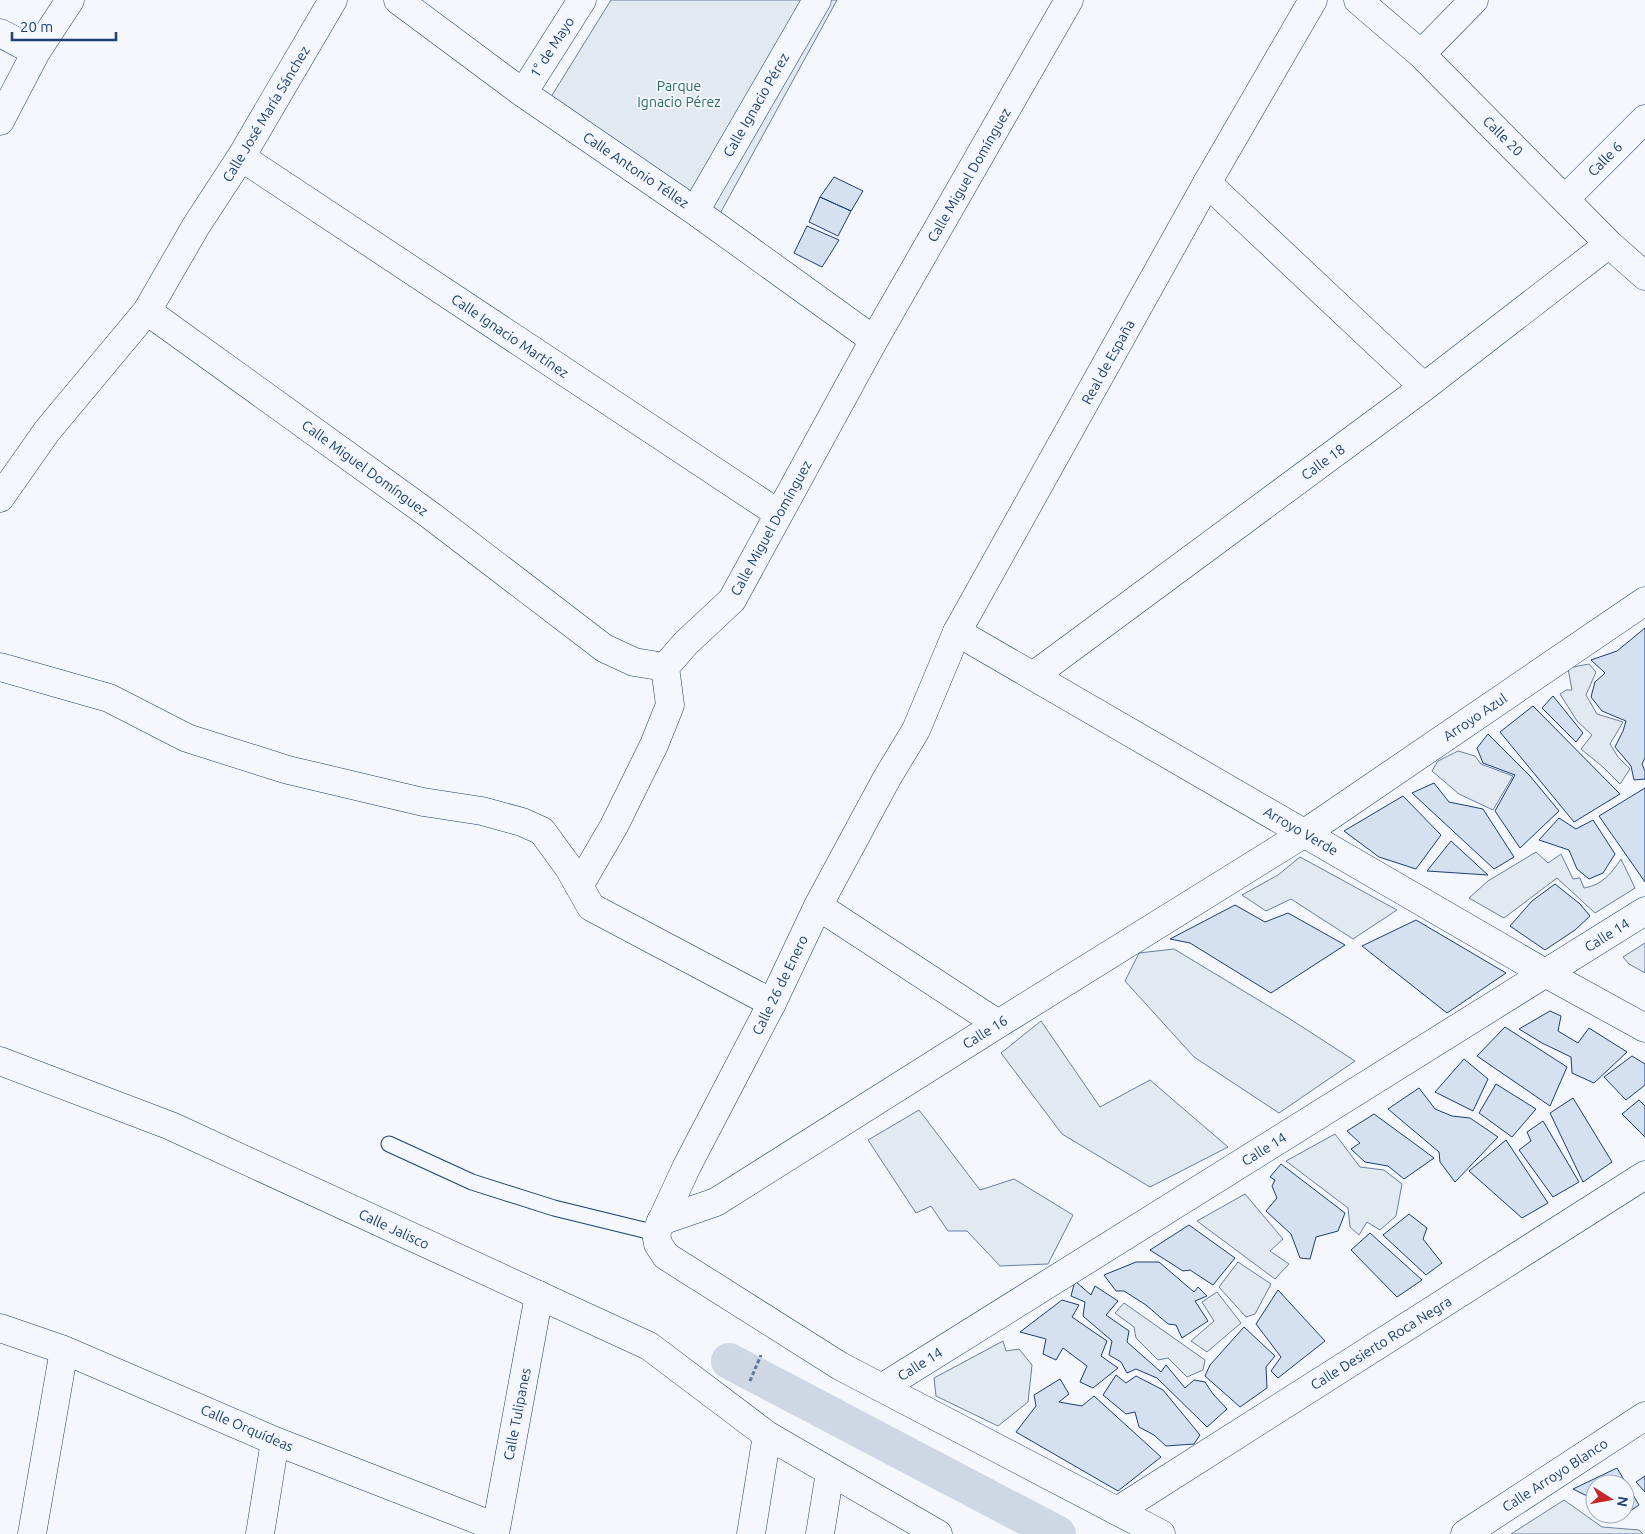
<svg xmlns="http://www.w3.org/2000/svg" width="1645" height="1534" font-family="Ubuntu,sans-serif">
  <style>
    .green { fill: #e3e9f0; stroke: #687fa3 }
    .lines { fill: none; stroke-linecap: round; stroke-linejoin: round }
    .canal { stroke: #cfd7e4; stroke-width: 36 }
    .building { fill: #d5e0f0; stroke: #1d3f73 }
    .lane-casing { stroke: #1d3f73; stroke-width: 17 }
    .street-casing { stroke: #1d3f73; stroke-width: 29 }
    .secondary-casing { stroke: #1d3f73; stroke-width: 29 }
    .path { stroke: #5e769c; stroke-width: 3; stroke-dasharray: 4 2.5; stroke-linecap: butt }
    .lane { stroke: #f4f7fb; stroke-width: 15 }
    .street { stroke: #f4f7fb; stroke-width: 28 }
    .secondary { stroke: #f4f7fb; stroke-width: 28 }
    .labels { text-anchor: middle; stroke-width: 4; stroke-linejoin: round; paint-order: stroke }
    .street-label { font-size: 14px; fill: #1d3f73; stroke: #f4f7fb }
    .park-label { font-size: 14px; fill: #2c6c60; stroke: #f4f7fb }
  </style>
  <rect width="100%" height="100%" fill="#f4f7fb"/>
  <!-- green -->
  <path class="green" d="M611 0H837L711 230 541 113Z
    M1589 664 1596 672 1586 695 1597 714 1623 722 1610 744 1618 757 1630 769 1620 784 1603 767 1581 749 1592 735 1577 721 1560 694 1566 690H1572L1568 668Z
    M1458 751 1475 756 1481 764 1513 776 1493 810 1459 794 1432 771 1438 761Z
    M1536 852 1548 863 1561 854 1573 879 1580 878 1584 888C1602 885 1611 874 1621 859L1635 888 1595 913 1557 878 1504 918 1469 898 1488 881Z
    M1300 857 1397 910 1353 939 1291 899 1266 911 1242 895 1278 875Z
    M1645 943V973L1629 964 1623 957Z
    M1174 949 1290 1019 1355 1061 1279 1113 1194 1057 1125 981 1139 953Z
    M1041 1021 1100 1107 1150 1080 1228 1147 1150 1187 1062 1134 1001 1053Z
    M919 1110 980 1190 1014 1179 1073 1215 1048 1264 1000 1266 967 1231H948L931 1206 916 1213 868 1140Z
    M1335 1134 1360 1167 1384 1170 1402 1184 1396 1216 1380 1230 1367 1222 1359 1235 1350 1227 1348 1208 1286 1161Z
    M1245 1194 1283 1239 1270 1251 1289 1264 1275 1279 1197 1221Z
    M1238 1262 1271 1284 1255 1314 1246 1317 1219 1287Z
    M1217 1292 1241 1323 1207 1352 1191 1341 1214 1321 1202 1302Z
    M1124 1303 1205 1360 1203 1370 1187 1377 1168 1358 1158 1360 1136 1338 1134 1327 1115 1313Z
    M1003 1341 1006 1351 1019 1349 1032 1365 1028 1402 998 1426 936 1396 934 1378Z
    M1564 1500 1602 1527 1639 1530 1643 1534H1511Z"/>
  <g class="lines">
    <!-- canal -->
    <path class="canal" d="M729 1361 1058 1534"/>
  </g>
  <!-- building -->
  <path class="building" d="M834 177 863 191 851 211 820 197Z
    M820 197 851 211 838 236 809 222Z
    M807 226 839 240 822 267 794 253Z
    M1645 628V758L1642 764 1645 771V779L1634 780 1631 766 1615 747 1623 731 1626 721 1602 711 1591 697 1595 682 1605 673 1591 660 1617 651Z
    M1553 696 1583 733 1576 742 1542 708Z
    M1533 706 1620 794 1574 822 1500 732Z
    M1488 734 1530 776 1559 811 1520 848 1495 811 1515 775 1483 763 1477 748Z
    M1434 783 1449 802 1483 809 1514 857 1494 869 1412 793Z
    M1645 788V882L1599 816Z
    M1403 796 1441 835 1416 869 1379 857 1344 831Z
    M1559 818 1576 829 1593 820 1615 854 1603 873 1589 879 1577 869 1569 850 1539 840Z
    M1451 841 1488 875 1427 871Z
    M1555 884 1580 904 1590 916 1575 930 1545 950 1510 926 1532 901Z
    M1235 905 1265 922 1288 913 1345 945 1271 993 1190 943 1170 939Z
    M1416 920 1506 973 1447 1013 1362 946Z
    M1550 1011 1561 1016 1558 1031 1578 1043 1589 1028 1627 1052 1594 1083 1572 1073 1571 1057 1542 1043 1519 1029Z
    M1505 1027 1567 1067 1550 1106 1477 1056Z
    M1632 1056 1645 1064V1085L1626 1100 1604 1077Z
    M1464 1059 1488 1079 1473 1111 1435 1092Z
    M1496 1084 1536 1109 1512 1137 1479 1113Z
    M1419 1088 1435 1109 1452 1116 1470 1118 1498 1137 1455 1182 1440 1162 1439 1152 1388 1109Z
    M1573 1098 1612 1162 1583 1182 1550 1113Z
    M1639 1100 1645 1106V1137L1622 1114Z
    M1374 1114 1411 1141 1434 1158 1404 1179 1388 1166 1365 1162 1351 1149 1360 1143 1347 1131Z
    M1543 1121 1579 1182 1553 1197 1519 1150 1531 1141 1527 1132Z
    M1506 1140 1548 1203 1522 1218 1469 1171Z
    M1281 1164 1345 1213 1338 1231 1316 1237 1310 1259 1300 1258 1291 1234 1266 1211 1277 1198 1272 1186 1275 1180 1270 1177Z
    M1409 1214 1427 1228 1423 1239 1442 1263 1426 1275 1383 1235Z
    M1189 1225 1235 1258 1213 1285 1190 1270 1183 1271 1150 1250Z
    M1370 1233 1422 1280 1397 1297 1351 1250Z
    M1136 1262H1159L1194 1292 1198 1287 1207 1296 1195 1301 1208 1321 1182 1338 1176 1325 1168 1324 1146 1305 1124 1291H1116L1104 1275Z
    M1075 1281 1091 1295 1095 1286 1118 1301 1106 1315 1129 1331 1127 1342 1161 1372 1166 1365 1185 1388 1194 1380 1205 1382 1213 1394 1227 1409 1207 1427 1157 1378 1136 1369 1127 1373 1121 1362 1109 1355 1112 1341 1083 1316 1085 1302 1071 1296Z
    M1278 1290 1325 1341 1278 1378 1271 1371 1281 1357 1256 1324Z
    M1062 1300 1079 1305 1072 1317 1107 1341 1101 1356 1118 1368 1093 1388 1080 1382 1087 1366 1063 1348 1056 1360 1043 1354 1046 1339 1020 1332Z
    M1244 1327 1275 1356 1266 1367 1267 1388 1240 1407 1205 1376 1210 1365Z
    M1116 1375 1126 1383 1136 1376 1163 1390 1200 1435 1194 1444 1166 1446 1154 1435 1139 1427 1135 1412 1126 1414 1103 1395Z
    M1060 1379 1069 1394 1059 1402 1082 1406 1094 1396 1161 1457 1118 1491 1016 1432 1036 1406 1034 1395Z
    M1617 1468 1639 1505 1624 1515 1622 1514H1625V1484H1595V1500L1573 1489Z
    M1645 1476V1492L1636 1482Z"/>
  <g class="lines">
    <!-- lane casing -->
    <g class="lane-casing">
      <path id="lane" d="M389 1144 472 1182 554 1208 656 1233"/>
    </g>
    <!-- street casing -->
    <g class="street-casing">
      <path id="street" d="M333 0 241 157 196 226 147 311 430 515 604 648 634 662 665 667 686 643 732 600 874 340 1069 0
        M398 0 523 93 695 211 874 340
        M1358 0 1421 54 1609 244 1645 276
        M0 33 36 52
        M1421 54 1474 0
        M523 93 582 0
        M0 121 36 52 70 0
        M241 157 779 514
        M1207 183 1424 387
        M1565 199 1645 119
        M695 211 817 0
        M0 498 47 431 147 311
        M957 632 1545 973 1645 1028
        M0 667 109 698 187 738 288 770 423 802 482 811 522 822 542 831 569 868 591 907 772 1003
        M1033 676 1424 387 1609 244
        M579 886 614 826 654 745 670 705 665 667
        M818 906 998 1024
        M661 1221 716 1202 998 1024 1305 833 1645 601
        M0 1328 64 1350 275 1441 496 1527
        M1117 1511 1645 1175
        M32 1534 64 1350
        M260 1534 275 1441
        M495 1534 539 1295
        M1465 1534 1645 1416"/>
    </g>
    <!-- secondary casing -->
    <g class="secondary-casing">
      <path id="secondary" d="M0 1061 171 1126 649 1346 767 1435 938 1534
        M883 1387 1645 911
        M751 1534 767 1435
        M820 1534 830 1472
        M1161 1534 840 1366 666 1256 658 1244 656 1233 687 1166 772 1003 818 906 887 778 916 730 957 632 1207 183 1313 0"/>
    </g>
    <!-- path -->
    <path class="path" d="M750 1381 761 1355"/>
    <!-- lane -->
    <use href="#lane" class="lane"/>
    <!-- street -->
    <use href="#street" class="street"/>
    <!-- secondary -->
    <use href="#secondary" class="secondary"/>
  </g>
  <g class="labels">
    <!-- street labels -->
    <g class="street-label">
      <text transform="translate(552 47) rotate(-57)" y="5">1° de Mayo</text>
      <text transform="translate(756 105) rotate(-60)" y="5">Calle Ignacio Pérez</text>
      <text transform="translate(266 114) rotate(-59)" y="5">Calle José María Sánchez</text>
      <text transform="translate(1503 136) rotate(45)" y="5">Calle 20</text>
      <text transform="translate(1605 159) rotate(-45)" y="5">Calle 6</text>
      <text transform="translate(636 170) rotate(34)" y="5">Calle Antonio Téllez</text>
      <text transform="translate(969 175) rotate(-60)" y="5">Calle Miguel Domínguez</text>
      <text transform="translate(510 336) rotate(34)" y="5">Calle Ignacio Martínez</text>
      <text transform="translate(1108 362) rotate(-61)" y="5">Real de España</text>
      <text transform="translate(1323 462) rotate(-36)" y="5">Calle 18</text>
      <text transform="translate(365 468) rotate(36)" y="5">Calle Miguel Domínguez</text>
      <text transform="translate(771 528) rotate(-61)" y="5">Calle Miguel Domínguez</text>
      <text transform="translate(1475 717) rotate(-34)" y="5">Arroyo Azul</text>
      <text transform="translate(1301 831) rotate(30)" y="5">Arroyo Verde</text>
      <text transform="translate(1607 935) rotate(-32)" y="5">Calle 14</text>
      <text transform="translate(780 985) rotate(-64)" y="5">Calle 26 de Enero</text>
      <text transform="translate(985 1032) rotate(-32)" y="5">Calle 16</text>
      <text transform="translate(1264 1149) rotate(-32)" y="5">Calle 14</text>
      <text transform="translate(394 1229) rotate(25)" y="5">Calle Jalisco</text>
      <text transform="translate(1381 1343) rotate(-32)" y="5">Calle Desierto Roca Negra</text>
      <text transform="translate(920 1364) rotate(-32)" y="5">Calle 14</text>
      <text transform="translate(517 1414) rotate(-79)" y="5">Calle Tulipanes</text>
      <text transform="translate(247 1428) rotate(23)" y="5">Calle Orquídeas</text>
      <text transform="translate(1555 1475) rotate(-33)" y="5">Calle Arroyo Blanco</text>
    </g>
    <!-- park labels -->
    <g class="park-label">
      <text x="679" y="91">Parque<tspan x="679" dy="16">Ignacio Pérez</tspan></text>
    </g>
  </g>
  <!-- north arrow -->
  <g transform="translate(1610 1499) rotate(101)"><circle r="24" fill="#f4f7fb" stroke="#9eadc5"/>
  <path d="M0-4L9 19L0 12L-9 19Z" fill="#c62828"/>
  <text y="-8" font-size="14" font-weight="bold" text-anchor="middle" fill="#1d3f73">N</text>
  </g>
  <!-- scale -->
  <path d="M12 32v8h104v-8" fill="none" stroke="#1d3f73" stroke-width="2.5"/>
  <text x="20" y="32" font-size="15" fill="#1d3f73" stroke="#f4f7fb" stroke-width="4" paint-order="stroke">20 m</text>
</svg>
